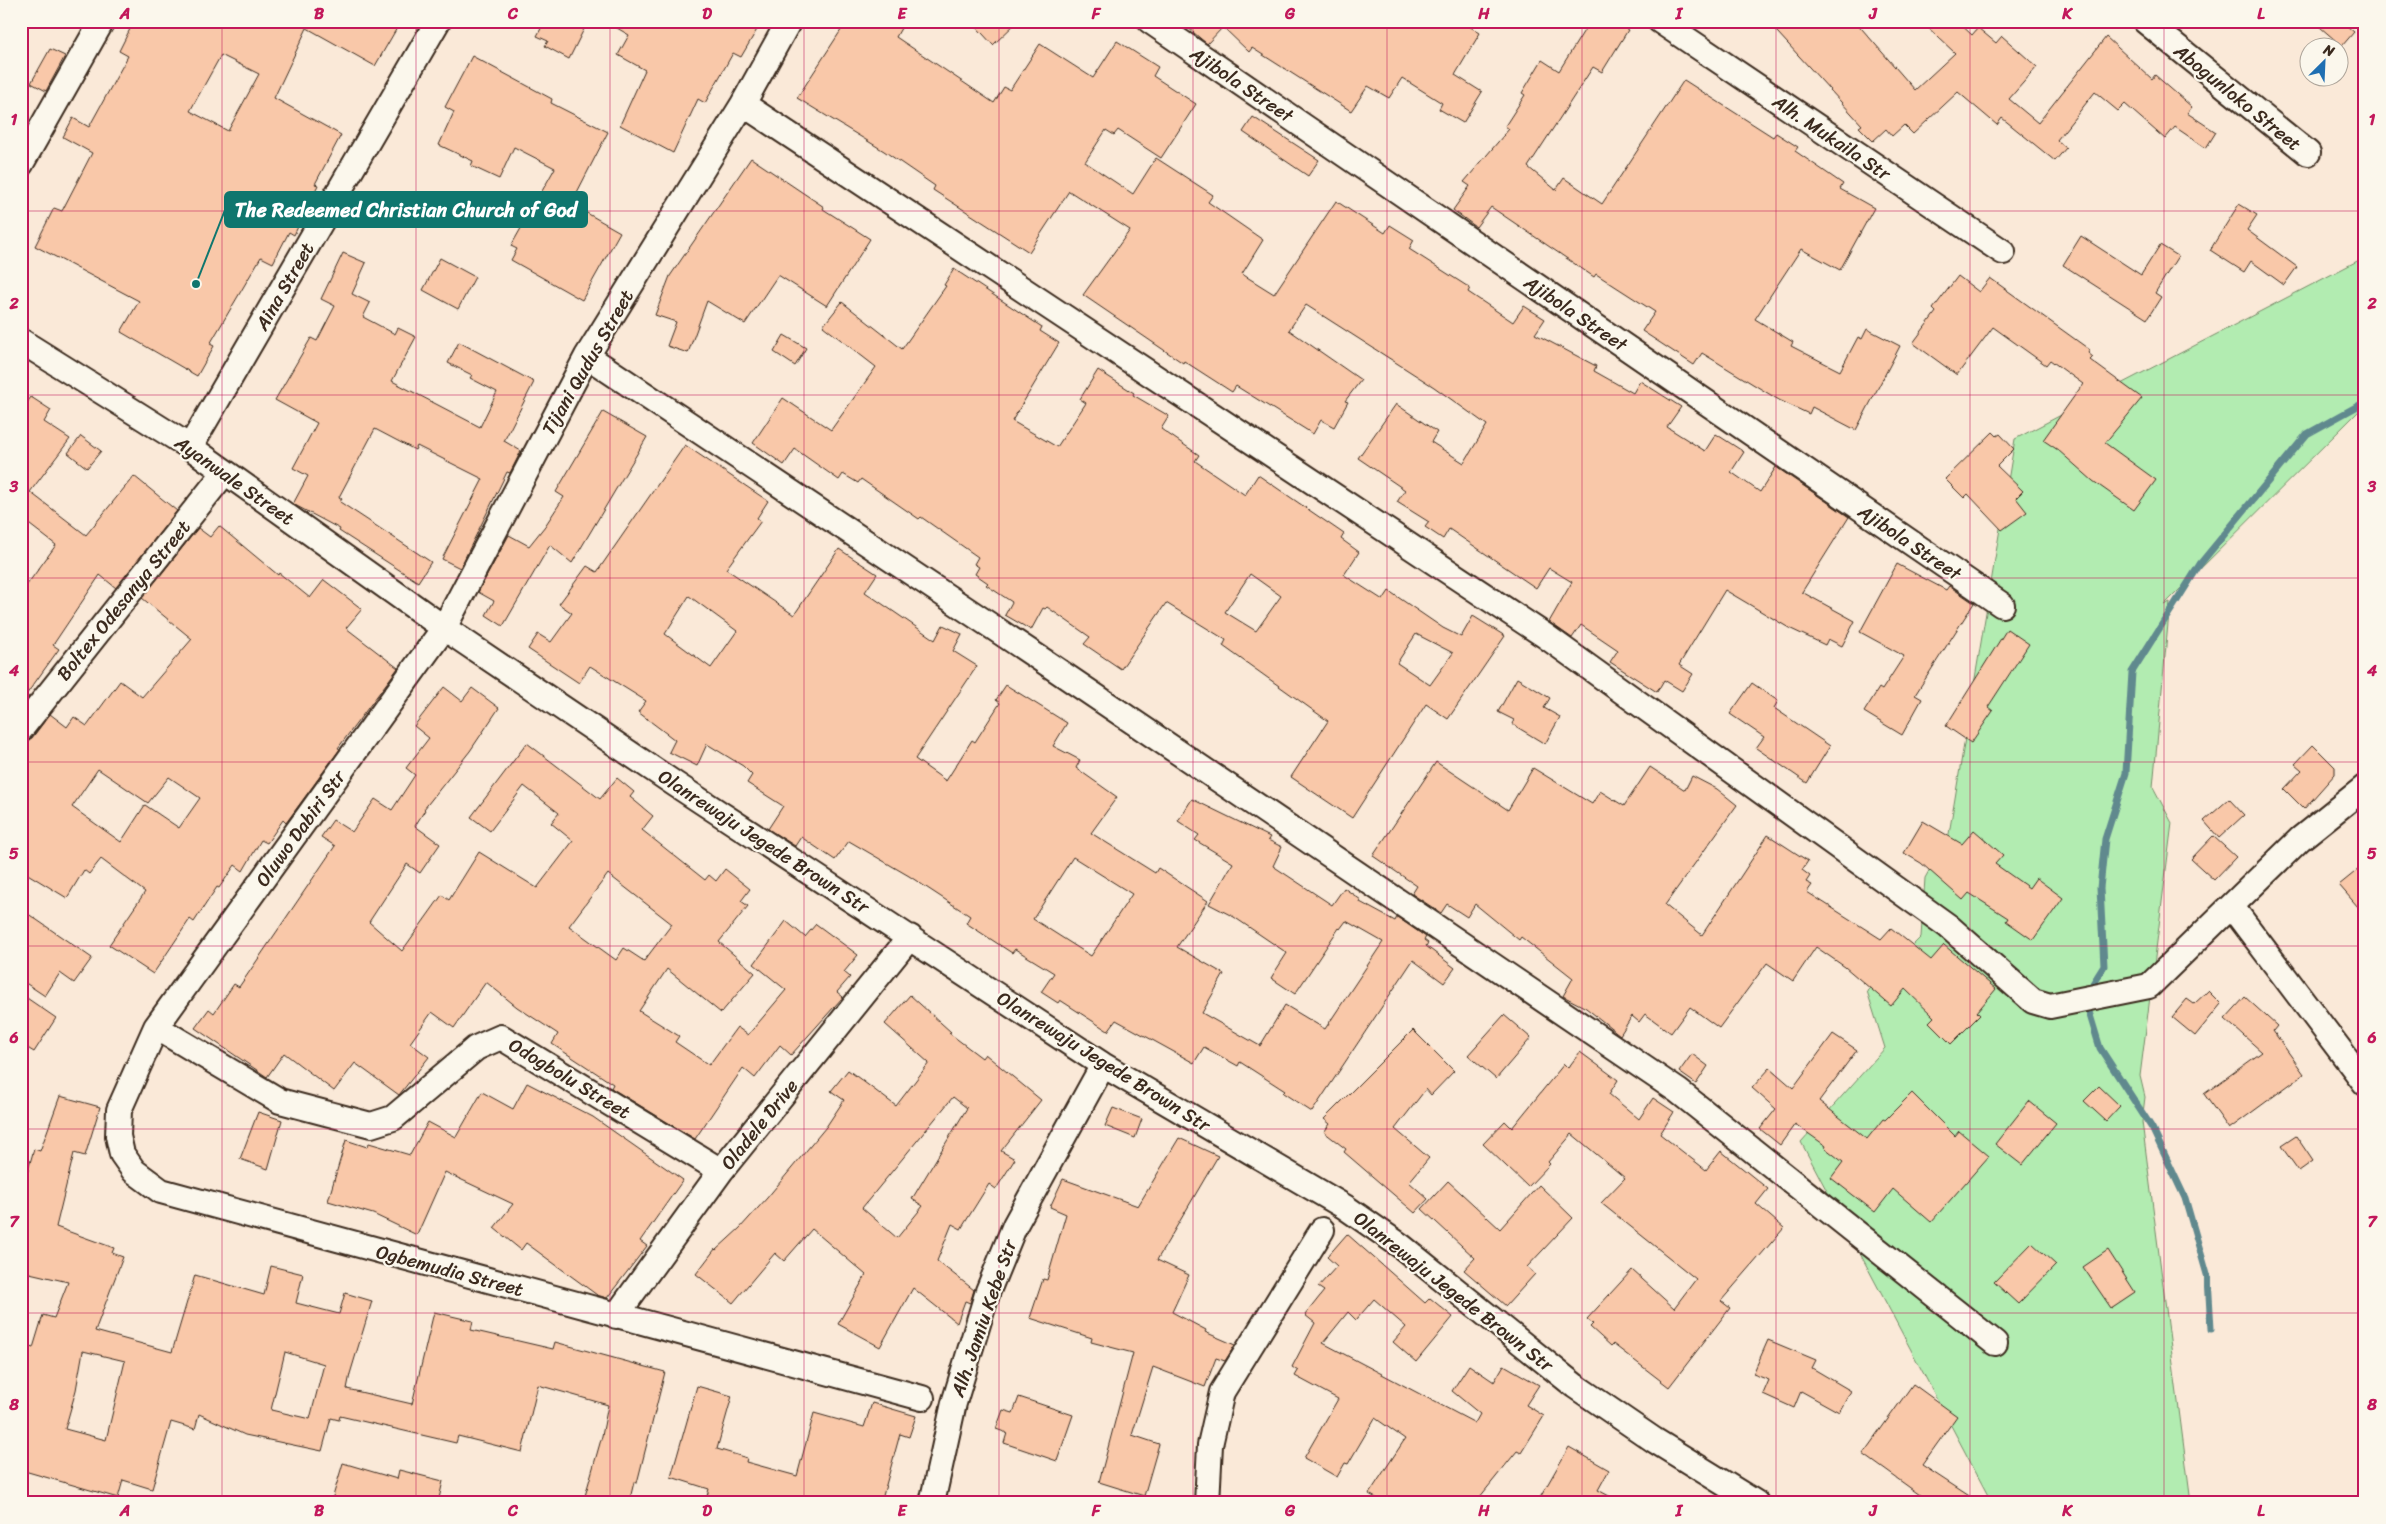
<svg xmlns="http://www.w3.org/2000/svg" width="2386" height="1524" font-family="Sriracha,sans-serif">
  <style>
    .green { fill: #b2ecb1; stroke: #768b68 }
    .lines { fill: none; stroke-linecap: round; stroke-linejoin: round }
    .stream { stroke: #61898e; stroke-width: 7 }
    .building { fill: #f9c8a9; stroke: #3b2a1e; fill-rule: evenodd }
    .minor-casing { stroke: #3b2a1e; stroke-width: 28 }
    .minor { stroke: #fbf7ec; stroke-width: 24 }
    .grid { fill: none; stroke: #c2185b; stroke-width: 1; stroke-opacity: 0.55 }
    .labels { text-anchor: middle; stroke-width: 4.5; stroke-linejoin: round; paint-order: stroke }
    .street-label { font-size: 19px; fill: #3b2a1e; stroke: #fbf7ec }
    .leader { fill: none; stroke: #0f766e; stroke-width: 2 }
    .callout-dot { fill: #0f766e; stroke: #fbf7ec; stroke-width: 2 }
    .callout { fill: #0f766e; stroke: #0f766e; stroke-width: 2 }
    .callout-label { font-size: 20px; text-anchor: middle; font-weight: bold; fill: #fff }
    .neatline { fill: none; stroke: #c2185b; stroke-width: 2 }
    .grid-label { font-size: 16px; text-anchor: middle; font-weight: bold; fill: #c2185b }
  </style>
  <rect width="100%" height="100%" fill="#fae9d8"/>
  <filter id="ink" filterUnits="userSpaceOnUse"><feTurbulence type="fractalNoise" baseFrequency=".02" numOctaves="2"/><feDisplacementMap in="SourceGraphic" scale="10" xChannelSelector="R" yChannelSelector="G"/><feConvolveMatrix kernelMatrix="1 2 1 2 8 2 1 2 1" color-interpolation-filters="sRGB"/></filter>
  <g filter="url(#ink)">
    <!-- green -->
    <path class="green" d="M2365 257V405L2164 605 2170 602 2153 787 2172 823 2140 1076 2145 1097 2142 1122 2191 1503H1992L1801 1142 1885 1048 1867 991 1921 937 1925 878 1949 834 2015 439Z"/>
    <g class="lines">
      <!-- stream -->
      <path class="stream" d="M2087 993 2104 966 2100 888 2105 839 2126 773 2132 672 2200 564 2307 434 2365 402
        M2086 1002 2100 1048 2152 1128 2185 1198 2208 1278 2211 1329"/>
    </g>
    <!-- building -->
    <path class="building" d="M134 21H401L375 66 307 28 274 98 341 135 315 184 318 185 294 235 289 232 273 263 261 257 210 344 214 346 197 376 121 332 139 301 35 246 54 208 62 211 92 153 63 137 73 118 89 127 128 56 119 51ZM221 55 259 74 228 131 190 111Z
      M545 21H588L569 59 545 46 548 41 537 36Z
      M605 21H762L741 57 733 53 705 103 698 99 673 153 620 125 645 70 618 55 629 35Z
      M847 21H905L896 37 994 103 1004 87 1010 90 1040 44 1093 78 1117 41 1158 67 1153 76 1196 104 1161 158 1118 130 1114 135 1106 130 1085 162 1133 194 1156 158 1213 195 1208 202 1263 240 1242 274 1274 294 1336 201 1385 233 1390 225 1414 240 1409 249 1470 288 1468 292 1513 322 1524 306 1545 319 1535 334 1596 366 1594 371 1633 393 1640 381 1681 407 1667 427 1705 451 1716 434 1744 452 1731 472 1760 492 1776 467 1849 517 1802 592 1855 621 1842 646 1828 639 1825 645 1789 628 1725 590 1679 665 1693 674 1682 691 1664 680 1657 692 1610 662 1618 650 1581 625 1572 638 1549 622 1572 582 1549 568 1536 588 1449 529 1443 539 1425 527 1429 522 1397 502 1405 490 1358 458 1396 404 1437 432 1431 442 1464 463 1487 425 1434 387 1306 305 1289 330 1361 380 1345 401 1348 402 1334 427 1321 420 1313 434 1236 386 1232 392 1184 361 1183 363 1083 295 1130 230 1069 191 1029 252 933 190 935 186 884 151 797 98Z
      M971 21H1018L993 45Z
      M1180 21H1461L1480 33 1455 75 1482 92 1463 123 1439 109 1442 103 1402 78 1389 98 1368 86 1351 111 1252 48 1249 52 1223 27 1207 44Z
      M1590 21H1614L1628 30 1602 72 1593 67 1528 167 1556 190 1564 178 1602 204 1684 80 1773 137 1776 133 1798 147 1795 151 1843 184 1840 189 1874 208 1840 270 1801 249 1755 319 1793 342 1791 346 1840 371 1858 337 1862 339 1867 329 1900 346 1856 430 1812 407 1809 414 1779 400 1702 353 1694 365 1642 331 1655 312 1596 274 1594 277 1491 207 1476 227 1453 210 1470 186 1464 182 1509 129 1505 126 1525 95 1522 93 1542 60 1559 71Z
      M1767 21H1855L1915 90 1955 53 1921 21H1957L1972 35 1978 28 1996 43 2002 36 2037 67 2009 99 2038 123 2106 37 2152 79 2155 75 2192 107 2187 113 2216 132 2206 148 2175 127 2165 139 2125 104 2118 111 2095 92 2057 140 2066 148 2055 161 2002 118 1997 125 1958 92 1913 134 1904 125 1892 136 1886 129 1873 141 1859 127 1862 125Z
      M2313 21H2341L2354 32 2342 46Z
      M50 49 65 56 46 91 31 83Z
      M472 56 552 99 551 103 608 132 571 204 620 232 582 300 511 260 517 249 511 246 555 168 514 147 499 179 471 166 473 161 439 145 454 112 445 107Z
      M1253 117 1319 160 1308 176 1243 132Z
      M751 158 824 207 823 209 870 239 827 306 778 275 745 324 707 301 688 353 667 346 676 322 655 315 670 276Z
      M2239 204 2257 215 2247 230 2297 267 2284 285 2251 261 2244 272 2210 250Z
      M2081 236 2141 275 2160 245 2178 256 2155 293 2161 297 2147 319 2063 265Z
      M343 253 366 263 352 294 370 303 363 317 395 334 398 328 416 337 392 381 480 427 497 392 470 378 472 375 448 363 459 342 534 382 504 441 521 451 510 473 507 472 460 568 442 559 483 479 417 446 415 450 375 429 339 497 342 499 340 502 431 562 418 582 339 531 340 529 293 504 308 476 293 468 317 423 275 400 311 338 317 341 335 306 321 299Z
      M440 258 475 277 458 309 423 290Z
      M954 269 1042 327 1040 331 1059 343 1012 421 1057 447 1086 403 1080 399 1098 370 1134 393 1133 395 1169 416 1161 429 1199 455 1195 461 1245 495 1258 475 1344 534 1341 539 1359 552 1344 575 1383 600 1389 591 1443 628 1461 637 1473 616 1505 636 1448 719 1426 704 1352 818 1291 777 1328 721 1223 646 1226 640 1166 603 1121 669 1084 644 1090 637 1047 607 1045 609 1043 608 1031 630 1005 615 1012 602 986 585 988 583 975 574 979 567 974 564 978 557 921 517 919 519 861 479 858 483 843 474 839 480 795 449 784 465 753 443 783 398 831 430 876 367 823 326 842 302 902 349 946 286 944 285ZM1250 574 1281 596 1256 631 1225 612ZM1416 634 1453 653 1430 685 1397 663Z
      M1958 276 1979 292 1990 278 2090 350 2088 353 2093 357 2090 360 2142 398 2105 443 2156 480 2134 510 2093 481 2058 450 2043 440 2083 384 2050 360 2046 365 1993 327 1957 375 1913 343 1936 312 1933 309Z
      M784 335 806 348 795 366 774 352Z
      M31 397 51 410 44 422 70 439 30 492 86 535 134 476 177 511 116 588 100 575 53 645 59 649 26 695 29 697 21 707V593L56 545 21 518V411Z
      M603 412 647 437 572 563 550 545 503 626 486 615 494 601 478 592 509 535 529 546 545 526 564 497 556 492Z
      M1993 432 1997 436 2000 434 2014 449 1997 466 2023 491 2016 498 2027 512 2002 530 1968 494 1964 498 1945 479Z
      M81 436 101 451 87 468 68 453Z
      M685 445 768 501 757 518 761 521 726 569 794 615 839 549 877 574 865 592 935 640 943 625 962 634 953 651 977 666 915 759 946 781 972 740 975 742 1000 703 996 700 1006 685 1067 723 1053 746 1080 760 1076 768 1117 797 1091 833 1155 873 1158 868 1208 901 1177 947 1224 974 1202 1013 1260 1046 1285 1005 1325 1029 1383 942 1346 921 1340 929 1339 928 1295 994 1271 978 1287 953 1234 917 1209 904 1233 863 1195 840 1199 835 1178 821 1192 799 1270 837 1268 840 1282 847 1273 866 1332 905 1344 888 1361 900 1360 902 1395 921 1397 917 1426 937 1424 940 1428 943 1426 946 1455 968 1444 983 1413 960 1312 1112 1283 1093 1285 1091 1240 1062 1238 1066 1204 1047 1194 1063 1116 1020 1108 1031 1060 1000 1058 1003 1041 992 1054 973 1015 949 1012 953 966 923 970 916 909 876 849 841 835 860 801 837 795 846 768 829 783 806 747 783 752 775 743 766 707 744 697 766 669 752 675 740 638 712 646 701 590 666 579 683 528 649 538 634 551 642 572 613 559 604 587 566 597 572ZM689 596 737 631 711 668 665 634ZM1073 857 1132 894 1091 956 1033 919Z
      M219 526 278 575 279 573 310 598 324 580 362 609 346 628 398 668 338 748 340 749 286 823 283 820 267 843 261 840 243 871 235 865 219 888 217 887 194 922 190 919 153 974 109 945 145 892 101 859 89 874 84 870 67 898 21 870V742L32 738 50 714 67 727 74 717 87 726 120 681 142 697 192 639 142 598 198 528 210 537ZM98 769 148 803 169 777 200 798 179 828 145 805 121 842 72 807Z
      M1897 564 1946 590 1949 586 1974 603 1915 695 1922 699 1902 735 1864 712 1879 688 1882 690 1904 656 1860 632Z
      M2007 629 2029 644 1988 707 1993 711 1971 743 1946 726Z
      M1517 678 1550 698 1544 708 1560 717 1545 744 1512 724 1514 720 1498 712Z
      M1752 683 1778 701 1774 708 1830 746 1807 783 1756 748 1764 737 1730 714Z
      M444 687 462 701 472 688 499 708 470 751 424 809 425 810 415 826 440 844 420 873 407 864 369 922 402 951 442 895 449 900 479 852 537 888 573 841 551 823 559 813 524 786 490 831 471 817 527 743 600 799 617 778 634 792 630 797 653 816 642 830 705 880 709 875 716 881 725 869 750 889 741 901 748 906 719 942 755 973 721 1013 667 969 639 1011 679 1036 675 1042 709 1065 737 1027 748 1035 786 990 754 964 786 921 805 937 816 924 858 955 844 972 850 977 837 992 843 997 791 1055 780 1045 755 1078 743 1068 695 1139 611 1088 613 1084 552 1044 558 1034 517 1007 486 982 454 1028 432 1012 410 1043 429 1057 399 1095 355 1063 334 1091 284 1053 267 1077 195 1028 209 1009 214 1013 234 984 239 987 335 846 321 837 333 820 352 832 375 799 392 810 415 775 406 768 429 738 414 726ZM608 874 672 924 644 961 624 948 616 960 569 926Z
      M2313 745 2335 767V774L2304 809 2284 789 2302 770 2295 764Z
      M1436 762 1508 810 1533 768 1592 804 1600 791 1624 806 1650 767 1685 790 1692 776 1717 789 1737 805 1665 905 1702 935 1768 835 1808 861 1802 870 1810 876 1806 882 1812 885 1807 892 1881 939 1891 928 1931 960 1944 945 1996 989 1977 1012 1980 1015 1951 1044 1929 1022 1934 1017 1905 989 1891 1006 1845 967 1816 947 1793 981 1767 963 1719 1028 1690 1007 1671 1033 1645 1014 1639 1022 1632 1016 1620 1035 1586 1008 1563 996 1573 978 1521 937 1519 940 1475 904 1467 917 1447 904 1441 913 1412 894 1417 886 1373 856Z
      M2229 799 2244 815 2219 838 2204 821Z
      M1923 821 1962 844 1974 830 2003 855 1995 864 2029 888 2036 878 2063 898 2033 940 2006 921 2008 918 1969 893 1963 900 1921 863 1904 853Z
      M2213 836 2236 857 2214 880 2191 859Z
      M2365 864V915L2339 885Z
      M21 909 92 958 74 983 60 973 45 996 21 980Z
      M2208 991 2221 1004 2195 1036 2172 1017 2187 999 2194 1004Z
      M21 994 56 1018 34 1052 21 1044Z
      M910 995 951 1032 949 1033 982 1058 985 1054 1041 1100 1001 1151 1015 1159 996 1189 989 1184 961 1229 952 1224 937 1261 974 1290 970 1303 965 1301 957 1323 913 1288 880 1347 838 1324 866 1275 812 1229 784 1261 775 1253 733 1303 696 1274 715 1249 716 1250 740 1228 767 1198 826 1127 844 1100 831 1091 848 1070 896 1106 929 1063 885 1024ZM953 1097 967 1108 912 1199 923 1206 897 1238 862 1208Z
      M2245 997 2277 1026 2273 1031 2304 1074 2229 1129 2204 1094 2262 1052 2225 1019Z
      M1504 1015 1531 1038 1496 1079 1468 1055Z
      M1413 1030 1454 1071 1431 1095 1426 1089 1395 1129 1429 1158 1409 1182 1428 1199 1415 1213 1344 1152 1346 1149 1324 1132 1330 1124 1324 1119Z
      M1833 1034 1857 1050 1819 1101 1867 1139 1883 1119 1885 1120 1912 1093 1955 1136 1959 1131 1989 1156 1931 1222 1893 1189 1875 1212 1831 1178 1843 1162 1825 1148 1826 1146 1795 1124 1780 1145 1760 1129 1776 1109 1752 1088 1770 1068 1793 1088Z
      M1580 1052 1618 1080 1609 1094 1639 1119 1653 1098 1674 1112 1660 1134 1706 1170 1721 1151 1768 1189 1756 1204 1784 1228 1721 1301 1730 1308 1669 1387 1613 1344 1611 1346 1590 1327 1593 1324 1587 1319 1632 1270 1674 1308 1696 1279 1601 1203 1625 1178 1572 1134 1548 1162 1550 1164 1528 1187 1483 1144 1505 1121 1512 1128 1564 1064 1568 1068Z
      M1692 1054 1708 1066 1696 1084 1679 1072Z
      M527 1083 593 1117 683 1180 640 1241 647 1246 607 1298 597 1295 526 1243 521 1250 494 1228 513 1204 445 1172 417 1235 373 1214 328 1201 346 1140 367 1147 369 1143 410 1155 428 1122 456 1137 482 1092 513 1109Z
      M2099 1086 2120 1106 2106 1121 2084 1101Z
      M60 1096 100 1107 85 1156 74 1153 56 1227 114 1248 112 1253 123 1257 95 1331 172 1352 195 1275 264 1295 271 1266 303 1274 296 1303 339 1314 345 1293 372 1301 350 1374 347 1389 412 1404 434 1312 473 1321 471 1330 553 1349 555 1342 665 1372 637 1483 634 1482 629 1503H583L602 1436 608 1405 538 1385 522 1452 458 1436 456 1443 340 1416 339 1420 331 1418 322 1451 245 1435 199 1414 195 1429 171 1422 152 1489 123 1480 118 1498 21 1470V1344L33 1348 43 1315 54 1318 68 1282 21 1271V1195L34 1149 40 1151ZM83 1351 125 1361 106 1440 65 1429 76 1390ZM285 1352 324 1364 310 1419 271 1410Z
      M2029 1101 2056 1123 2022 1165 1995 1144Z
      M1113 1108 1142 1119 1135 1138 1105 1126Z
      M258 1112 282 1120 268 1169 240 1159Z
      M2296 1136 2313 1161 2299 1171 2281 1146Z
      M1179 1138 1218 1156 1157 1260 1189 1275 1172 1312 1206 1330 1205 1332 1235 1345 1225 1361 1216 1358 1205 1387 1153 1367 1132 1435 1159 1444 1144 1496 1099 1482 1133 1353 1091 1342 1092 1338 1030 1318 1043 1279 1047 1280 1066 1214 1050 1207 1063 1179 1138 1206Z
      M1448 1181 1500 1229 1539 1185 1573 1218 1527 1267 1535 1274 1506 1306 1464 1270 1475 1258 1422 1209Z
      M1347 1234 1425 1303 1430 1298 1453 1317 1416 1362 1393 1342 1406 1327 1374 1299 1356 1320 1348 1312 1323 1343 1475 1423 1480 1414 1452 1391 1469 1365 1494 1382 1504 1365 1539 1385 1526 1405 1544 1416 1521 1453 1517 1451 1475 1503H1385L1369 1494 1405 1439 1375 1418 1348 1464 1345 1463 1337 1477 1304 1458 1338 1399 1295 1376 1298 1371 1292 1367 1315 1323 1305 1315 1324 1291 1318 1287 1337 1266 1327 1257Z
      M2032 1243 2056 1265 2018 1304 1994 1282Z
      M2108 1250 2135 1292 2111 1308 2083 1267Z
      M1768 1340 1816 1360 1812 1368 1851 1391 1839 1412 1801 1391 1794 1408 1763 1394 1769 1380 1753 1374Z
      M1913 1384 1957 1416 1922 1465 1980 1503H1915L1920 1495 1863 1454Z
      M697 1386 732 1396 717 1449 747 1458 746 1462 797 1476 814 1413 864 1427 872 1403 916 1416 909 1437 900 1434 881 1503H705L709 1489 671 1477Z
      M1019 1397 1073 1415 1057 1461 1004 1443 1007 1433 996 1429 1003 1410 1013 1413Z
      M1569 1447 1609 1470 1598 1490 1622 1503H1537Z
      M343 1463 397 1479 399 1470 443 1481 438 1503H331Z"/>
    <g class="lines">
      <!-- minor casing -->
      <g class="minor-casing">
        <path id="minor" d="M789 21 743 104 587 356 444 628 156 1027 119 1110 118 1136 122 1154 134 1171 161 1191 922 1398
          M1150 21 2002 605
          M1660 21 2003 252
          M2145 21 2308 153
          M743 104 1544 635 1948 926 2033 1001 2050 1006 2149 986 2300 839 2365 787
          M21 164 102 21
          M21 341 190 447 444 628 675 784 1103 1065 1345 1207 1401 1246 1575 1386 1654 1440 1756 1503
          M587 356 1045 662 1678 1091 1995 1343
          M190 447 438 21
          M21 729 225 472
          M2232 907 2365 1083
          M156 1027 280 1101 371 1125 393 1118 476 1048 501 1037 721 1171
          M616 1316 721 1171 910 937
          M932 1503 954 1403 988 1291 1015 1225 1103 1065
          M1207 1503 1210 1445 1222 1392 1322 1230"/>
      </g>
      <!-- minor -->
      <use href="#minor" class="minor"/>
    </g>
  </g>
  <!-- grid -->
  <path class="grid" d="M222 21V1503M416 21V1503M610 21V1503M804 21V1503M999 21V1503M1193 21V1503M1387 21V1503M1582 21V1503M1776 21V1503M1970 21V1503M2164 21V1503M21 211H2365M21 395H2365M21 578H2365M21 762H2365M21 946H2365M21 1129H2365M21 1313H2365"/>
  <g class="labels">
    <!-- street labels -->
    <g class="street-label">
      <text transform="translate(1242 84) rotate(34)" y="7">Ajibola Street</text>
      <text transform="translate(2238 97) rotate(39)" y="7">Abogunloko Street</text>
      <text transform="translate(1832 137) rotate(34)" y="7">Alh. Mukaila Str</text>
      <text transform="translate(284 286) rotate(-60)" y="7">Aina Street</text>
      <text transform="translate(1576 313) rotate(34)" y="7">Ajibola Street</text>
      <text transform="translate(587 362) rotate(-60)" y="7">Tijani Qudus Street</text>
      <text transform="translate(235 480) rotate(35)" y="7">Ayanwale Street</text>
      <text transform="translate(1910 542) rotate(34)" y="7">Ajibola Street</text>
      <text transform="translate(123 600) rotate(-51)" y="7">Boltex Odesanya Street</text>
      <text transform="translate(300 828) rotate(-54)" y="7">Oluwo Dabiri Str</text>
      <text transform="translate(764 841) rotate(33)" y="7">Olanrewaju Jegede Brown Str</text>
      <text transform="translate(1104 1061) rotate(32)" y="7">Olanrewaju Jegede Brown Str</text>
      <text transform="translate(570 1078) rotate(31)" y="7">Odogbolu Street</text>
      <text transform="translate(759 1124) rotate(-51)" y="7">Oladele Drive</text>
      <text transform="translate(450 1270) rotate(15)" y="7">Ogbemudia Street</text>
      <text transform="translate(1454 1291) rotate(38)" y="7">Olanrewaju Jegede Brown Str</text>
      <text transform="translate(983 1318) rotate(-71)" y="7">Alh. Jamiu Kebe Str</text>
    </g>
  </g>
  <!-- callouts -->
  <path class="leader" d="M196 284L225 210"/>
  <circle class="callout-dot" cx="196" cy="284" r="5"/>
  <rect class="callout" x="225" y="192" width="362" height="35" rx="5"/>
  <g class="callout-label">
    <text x="406" y="217">The Redeemed Christian Church of God</text>
  </g>
  <!-- margin -->
  <rect width="2386" height="1524" fill="none" stroke="#fbf7ec" stroke-width="55"/>
  <!-- north arrow -->
  <g transform="translate(2324 62) rotate(24)"><circle r="24" fill="#fbf7ec" stroke="#aea59a"/>
  <path d="M0-4L9 19L0 12L-9 19Z" fill="#1f6fb2"/>
  <text y="-8" font-size="14" font-weight="bold" text-anchor="middle" fill="#3b2a1e">N</text>
  </g>
  <rect x="28" y="28" width="2330" height="1468" class="neatline"/>
  <g class="grid-label">
    <text x="125" y="19">A</text>
    <text x="319" y="19">B</text>
    <text x="513" y="19">C</text>
    <text x="707" y="19">D</text>
    <text x="902" y="19">E</text>
    <text x="1096" y="19">F</text>
    <text x="1290" y="19">G</text>
    <text x="1484" y="19">H</text>
    <text x="1679" y="19">I</text>
    <text x="1873" y="19">J</text>
    <text x="2067" y="19">K</text>
    <text x="2261" y="19">L</text>
    <text x="14" y="125">1</text>
    <text x="2372" y="125">1</text>
    <text x="14" y="309">2</text>
    <text x="2372" y="309">2</text>
    <text x="14" y="492">3</text>
    <text x="2372" y="492">3</text>
    <text x="14" y="676">4</text>
    <text x="2372" y="676">4</text>
    <text x="14" y="859">5</text>
    <text x="2372" y="859">5</text>
    <text x="14" y="1043">6</text>
    <text x="2372" y="1043">6</text>
    <text x="14" y="1227">7</text>
    <text x="2372" y="1227">7</text>
    <text x="14" y="1410">8</text>
    <text x="2372" y="1410">8</text>
    <text x="125" y="1516">A</text>
    <text x="319" y="1516">B</text>
    <text x="513" y="1516">C</text>
    <text x="707" y="1516">D</text>
    <text x="902" y="1516">E</text>
    <text x="1096" y="1516">F</text>
    <text x="1290" y="1516">G</text>
    <text x="1484" y="1516">H</text>
    <text x="1679" y="1516">I</text>
    <text x="1873" y="1516">J</text>
    <text x="2067" y="1516">K</text>
    <text x="2261" y="1516">L</text>
  </g>
</svg>
